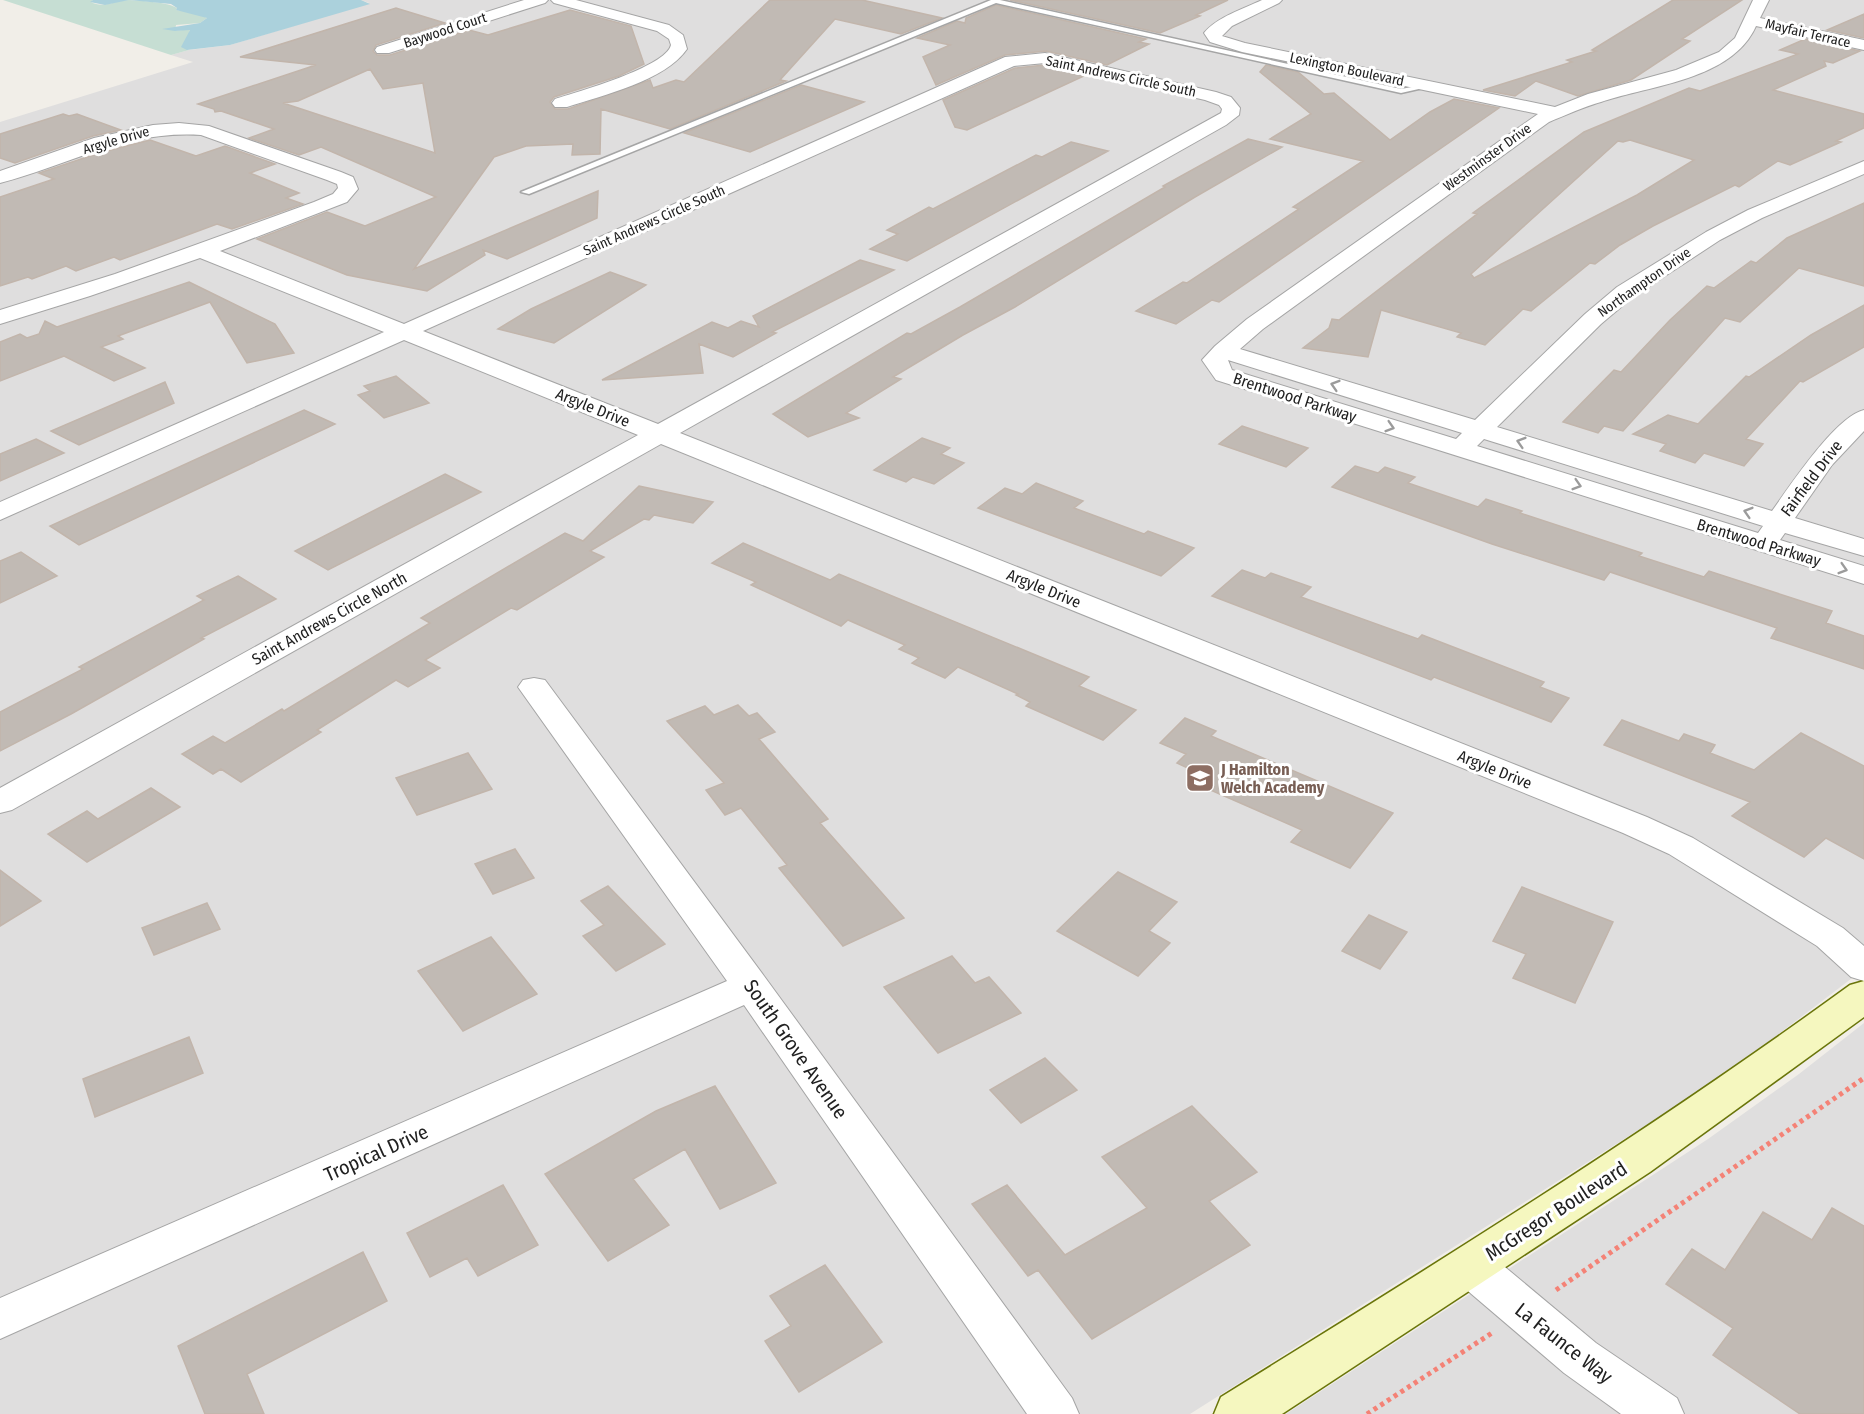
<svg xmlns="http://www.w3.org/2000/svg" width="1864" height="1414" font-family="'Fira Sans Condensed',sans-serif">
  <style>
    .residential { fill: #dfdede }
    .wetland { fill: #c6ded3 }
    .water { fill: #abd1dc }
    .building { fill: #c1bab4; stroke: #c2b5ab; stroke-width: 1.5; fill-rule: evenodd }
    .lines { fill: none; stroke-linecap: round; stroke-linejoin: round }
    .service-casing { stroke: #a5a5a5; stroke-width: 3 }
    .minor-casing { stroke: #a5a5a5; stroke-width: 2 }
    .secondary-casing { stroke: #6a750a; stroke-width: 3 }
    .path { stroke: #f48276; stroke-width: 5; stroke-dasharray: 4 4; stroke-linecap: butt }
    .service { fill: #fff; fill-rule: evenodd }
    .minor { fill: #fff; fill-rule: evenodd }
    .secondary { fill: #f5f7bf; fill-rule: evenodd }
    .oneway { stroke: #9b9b9b }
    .labels { text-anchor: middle; stroke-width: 6; stroke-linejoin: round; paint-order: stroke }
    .far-street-label { font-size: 14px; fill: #212121; stroke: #fff }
    .street-label { font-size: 16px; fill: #212121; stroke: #fff }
    .education-label { font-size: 16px; font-weight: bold; fill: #785e54; stroke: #fff; text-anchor: start }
    .near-street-label { font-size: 20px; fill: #212121; stroke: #fff }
  </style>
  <rect width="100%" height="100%" fill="#f1eee8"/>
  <!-- residential -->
  <path class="residential" d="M361 0H1864V969L1763 1046 1673 1108 1190 1414H0V122L193 62 171 55 189 50 230 45 369 3Z
    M1864 1023V1414H1286L1708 1139 1799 1074Z"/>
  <!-- wetland -->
  <path class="wetland" d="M3 0H93L91 2C103 9 116 0 129 0 142 1 167 2 177 8L176 10 196 13 207 18 200 23 176 25 175 31 190 29 187 50H189L171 55Z"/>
  <!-- water -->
  <path class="water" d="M93 0H361L370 4 230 45 187 50 181 47 190 30 175 31 162 29 200 23 207 18 176 10 177 8 171 4 129 0 105 5 90 2Z"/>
  <!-- building -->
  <path class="building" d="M770 0H862L942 18 901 34 835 19 780 80 786 81 670 129 601 109 600 154 572 155 573 144 526 146 494 157 414 269 598 191 597 218 507 259 483 250 485 255 427 291 347 275 257 239 327 212 365 226 436 197 321 147 299 155 249 138 274 129 221 111 215 112 214 109 198 104 316 65 240 57 396 8 445 23 376 45 373 51 377 55H390L469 30 488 35 570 10 631 26 644 64 619 76 554 97 550 102 555 109H568L650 80 653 88 676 80 684 82ZM370 69 383 89 423 83 435 153 283 103 298 101Z
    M1010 0H1228L1196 15 1200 16 1160 33Z
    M1673 0H1742L1682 39 1690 41 1631 80 1578 96 1536 81 1515 96 1483 90 1572 62 1567 60 1596 51 1592 50Z
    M996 5 1146 39 1139 42 1149 44 1107 65 1046 51 1005 55 936 85 923 57 950 45 917 38 957 21 965 23 966 18Z
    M1864 14V38L1827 30Z
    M1805 39 1860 51 1833 63 1824 61 1826 66 1773 90 1864 114V128L1836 141 1841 142 1790 165 1778 161 1739 187 1735 185 1653 226 1620 245 1595 264 1590 263 1531 311 1523 309 1485 345 1457 337 1461 333 1381 310 1368 357 1303 348 1329 328 1332 319 1339 320 1477 214 1473 213 1584 132 1689 88 1700 91 1798 54 1780 50ZM1630 140 1694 160 1637 195 1474 278 1471 274 1618 141 1623 142Z
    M1045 65 1086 75 967 130 955 127 943 100 1015 68Z
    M1266 65 1298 72 1324 94 1334 93 1390 140 1430 112 1454 99 1499 108 1219 302 1212 300 1176 324 1136 311 1183 282 1187 283 1299 209 1293 207 1363 161 1270 139 1311 114 1260 72Z
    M801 85 864 102 750 152 684 133Z
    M63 114 69 116 77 114 121 130 93 136 15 163 0 158V134Z
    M1248 139 1282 147 1195 197 1015 307 963 335 893 377 901 379 846 413 859 418 808 437 773 414 907 333 911 334 960 307 1165 187 1163 186Z
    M150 140 196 156 225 146 275 164 250 173 299 193 286 198 303 204 232 229 217 224 120 260 114 257 76 271 66 266 32 279 28 277 0 286V197L54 179 39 173 99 153Z
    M1071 142 1108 151 907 261 870 249 898 234 887 230 929 207 933 209 1036 155 1042 157Z
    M1864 203V286L1799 268 1740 322 1725 318 1623 431 1604 426 1598 433 1563 422 1614 370 1621 372 1670 320 1707 286 1714 288 1751 261 1756 263 1787 238Z
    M860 260 894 270 772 332 776 333 733 357 699 344 703 373 602 380 712 322 728 328 741 321 759 327 753 316Z
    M610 272 646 285 554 343 498 329 531 309Z
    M189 282 275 324 294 353 247 363 210 302 118 336 123 339 101 347 145 368 114 381 64 356 0 381V342L20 334 27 338 39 334 45 321 57 327Z
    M1864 305V347L1803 382 1800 381 1746 439 1763 444 1744 466 1704 453 1695 463 1660 451 1666 444 1633 434 1668 415 1698 424 1746 376 1749 377 1811 335Z
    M396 376 429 403 384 418 358 395 370 391 364 386Z
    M165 382 174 403 79 445 51 431Z
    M304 410 335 424 79 545 50 526Z
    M1242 426 1308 448 1286 467 1219 444Z
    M922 438 950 448 941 454 964 463 934 484 913 477 906 482 874 470Z
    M36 439 64 453 0 481V454Z
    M1355 466 1378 473 1385 467 1415 477 1408 483 1478 507 1486 499 1522 511 1520 513 1642 553 1639 556 1704 577 1709 571 1832 611 1826 623 1864 636V669L1771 638 1777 628 1610 572 1604 580 1492 544 1332 487Z
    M445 474 481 492 328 570 295 551Z
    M1036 483 1083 501 1074 508 1144 534 1148 531 1194 548 1161 576 978 508 1005 488 1022 494Z
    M639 486 713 502 693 523 654 515 649 520 644 519 590 551 604 557 517 610 511 608 425 660 440 668 408 687 396 680 317 730 321 732 241 782 221 769 213 774 182 754 213 736 225 743 282 709 284 711 430 623 421 618 565 533 583 541Z
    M743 543 830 580 839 574 1089 677 1079 686 1136 710 1103 740 1026 706 1030 702 1016 695 1018 694 958 667 945 678 912 663 919 658 899 649 905 645 848 620 841 626 751 585 756 582 712 563Z
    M21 552 57 576 0 603V561Z
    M1242 570 1265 578 1271 573 1311 587 1301 597 1418 639 1422 635 1544 682 1540 687 1569 698 1551 722 1434 677 1431 680 1212 596Z
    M238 576 276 599 201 638 204 639 71 714 0 751V712L83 669 79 667 204 600 197 596Z
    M738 705 749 716 757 713 775 732 759 739 828 819 820 823 904 918 843 946 779 868 787 865 741 808 725 815 706 790 724 783 667 721 705 706 714 715Z
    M1185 718 1216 731 1211 736 1393 813 1350 868 1291 842 1302 830 1199 785 1207 777 1177 763 1186 754 1160 743Z
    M1622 720 1679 741 1684 734 1715 745 1710 753 1754 770 1801 733 1864 766V859L1826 838 1804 857 1732 816 1750 802 1604 745Z
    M468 753 492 789 417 815 396 778Z
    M151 788 180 807 87 862 48 834 87 811 98 819Z
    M515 849 534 878 493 894 475 864Z
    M0 870 41 901 0 926Z
    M1118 872 1177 902 1149 931 1170 943 1138 976 1057 931Z
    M608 886 665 944 616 971 583 936 604 925 581 901Z
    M1522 887 1613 922 1575 1003 1513 978 1526 954 1493 941Z
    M207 903 220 929 154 955 142 928Z
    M1369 915 1407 932 1380 969 1342 951Z
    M491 937 537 994 463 1031 418 971Z
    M952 956 975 983 989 977 1021 1013 938 1053 884 987Z
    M189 1037 203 1073 95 1117 83 1079Z
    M1045 1058 1077 1090 1021 1123 990 1090Z
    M715 1086 776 1183 720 1209 685 1149 633 1179 669 1225 608 1261 545 1174 656 1111Z
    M1192 1106 1257 1172 1209 1201 1250 1245 1092 1339 1038 1270 1028 1276 972 1204 1007 1185 1065 1255 1147 1208 1102 1157Z
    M503 1185 538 1245 478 1276 467 1258 430 1277 407 1233Z
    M1832 1208 1864 1226V1414H1800L1713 1355 1733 1328 1666 1284 1692 1249 1725 1270 1763 1212 1812 1240Z
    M363 1252 387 1301 247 1374 264 1414H205L178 1346Z
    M825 1265 882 1342 799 1392 765 1341 791 1326 770 1296Z"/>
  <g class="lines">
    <!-- service casing -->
    <g class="service-casing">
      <path id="service" d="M991 0H1000L1401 89 1428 84 1432 86 1401 93 996 3 529 194 521 192Z"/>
    </g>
    <!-- minor casing -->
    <g class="minor-casing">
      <path id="minor" d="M524 0H548L545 3 389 53H377L375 50 377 47Z
        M551 0H576L669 25 683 35 687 49C665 81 603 95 567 107H555L552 103 555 99C577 92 666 67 671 45L669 39 657 31 554 3Z
        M1262 0H1282L1279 3 1232 26 1222 36 1245 43 1555 107 1588 94 1676 70 1719 52 1735 38 1753 0H1769L1760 18 1864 40V50L1756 26C1732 80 1651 85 1601 102 1583 107 1566 115 1549 122L1263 329 1240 349 1475 420 1585 314 1617 287 1706 232 1748 210 1864 161V174L1762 218 1720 240 1633 297 1601 324 1497 427 1772 511C1790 486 1835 417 1864 410V431L1832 465 1795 518 1864 539V556L1785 533 1780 540 1864 566V584L1216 380 1202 360 1215 346 1247 319 1538 114 1242 52 1210 42 1204 33C1217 17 1243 9 1262 0ZM1228 360 1462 433 1456 439 1232 370ZM1484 439 1763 526 1758 533 1477 446Z
        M1045 53 1216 92 1231 97 1240 108 1239 115 1226 125 680 433 1647 817 1693 838 1843 928 1864 946V981L1851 977 1817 946 1669 854 1623 833 661 444 12 810 0 813V788L638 435 404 340 0 520V502L384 332 200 258 90 296 0 324V310L115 274 314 202 333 194 338 188 337 184 327 180 201 135C125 130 70 165 0 183V171L94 138 153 125 179 123 209 126 341 172 353 177 358 189 347 202 220 251 404 324 1005 57ZM1045 63 1205 100 1219 105 1222 109 1221 113 658 424 423 331 1014 66Z
        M534 678 545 680 764 976 1072 1398 1079 1414H1027L744 1005 0 1339V1298L727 981 518 687 523 680Z
        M1471 1247 1487 1252 1596 1343 1677 1398 1684 1414H1621L1564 1373 1455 1280 1449 1266 1455 1252Z"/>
    </g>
    <!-- secondary casing -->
    <g class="secondary-casing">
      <path id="secondary" d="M1864 981V1017L1650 1172 1282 1414H1214L1221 1397C1434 1265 1647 1133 1850 985Z"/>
    </g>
    <!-- path -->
    <path class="path" d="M1556 1290 1864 1078
      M1367 1414 1492 1333"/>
    <!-- service -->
    <use href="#service" class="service"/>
    <!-- minor -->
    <use href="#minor" class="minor"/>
    <!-- secondary -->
    <use href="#secondary" class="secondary"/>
  </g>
  <!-- one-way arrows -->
  <defs><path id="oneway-chevron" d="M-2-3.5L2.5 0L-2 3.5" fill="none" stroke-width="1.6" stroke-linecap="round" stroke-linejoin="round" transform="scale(1.5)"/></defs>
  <g class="oneway">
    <use href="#oneway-chevron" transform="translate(1335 385) rotate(-163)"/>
    <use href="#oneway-chevron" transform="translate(1390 427) rotate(17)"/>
    <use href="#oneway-chevron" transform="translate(1521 442) rotate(-163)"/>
    <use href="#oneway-chevron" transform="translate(1577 485) rotate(17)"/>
    <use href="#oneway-chevron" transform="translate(1748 512) rotate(-163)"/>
    <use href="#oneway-chevron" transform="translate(1843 569) rotate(17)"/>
  </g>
  <!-- icons -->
  <defs>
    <g id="school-square" transform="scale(1.5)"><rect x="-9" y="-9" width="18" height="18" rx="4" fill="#8d6e63" stroke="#fff"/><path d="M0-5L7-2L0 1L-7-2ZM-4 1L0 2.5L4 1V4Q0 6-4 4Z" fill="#fff"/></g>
  </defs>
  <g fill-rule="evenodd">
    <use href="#school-square" x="1200" y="778"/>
  </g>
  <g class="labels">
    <!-- far-street labels -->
    <g class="far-street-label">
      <text transform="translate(445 30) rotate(-18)" y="5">Baywood Court</text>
      <text transform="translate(1808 33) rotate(13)" y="5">Mayfair Terrace</text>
      <text transform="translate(1347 69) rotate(12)" y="5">Lexington Boulevard</text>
      <text transform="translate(1121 76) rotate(12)" y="5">Saint Andrews Circle South</text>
      <text transform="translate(116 140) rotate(-16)" y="5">Argyle Drive</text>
      <text transform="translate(1487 157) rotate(-36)" y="5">Westminster Drive</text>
      <text transform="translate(654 220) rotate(-24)" y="5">Saint Andrews Circle South</text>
      <text transform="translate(1644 282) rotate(-35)" y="5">Northampton Drive</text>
    </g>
    <!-- street labels -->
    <g class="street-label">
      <text transform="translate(1295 397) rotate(18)" y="6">Brentwood Parkway</text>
      <text transform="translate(593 407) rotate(22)" y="6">Argyle Drive</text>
      <text transform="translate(1811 478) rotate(-53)" y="6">Fairfield Drive</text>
      <text transform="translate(1759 542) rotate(17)" y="6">Brentwood Parkway</text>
      <text transform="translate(1044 588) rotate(22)" y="6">Argyle Drive</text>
      <text transform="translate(329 618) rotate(-29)" y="6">Saint Andrews Circle North</text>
      <text transform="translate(1495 769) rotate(22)" y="6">Argyle Drive</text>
    </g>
    <!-- education labels -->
    <g class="education-label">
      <text x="1221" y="775">J Hamilton<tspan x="1221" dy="18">Welch Academy</tspan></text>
    </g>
    <!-- near-street labels -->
    <g class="near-street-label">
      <text transform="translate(796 1049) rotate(55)" y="7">South Grove Avenue</text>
      <text transform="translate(376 1153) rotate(-24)" y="7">Tropical Drive</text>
      <text transform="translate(1556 1211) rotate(-33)" y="7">McGregor Boulevard</text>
      <text transform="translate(1564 1343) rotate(38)" y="7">La Faunce Way</text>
    </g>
  </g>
</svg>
